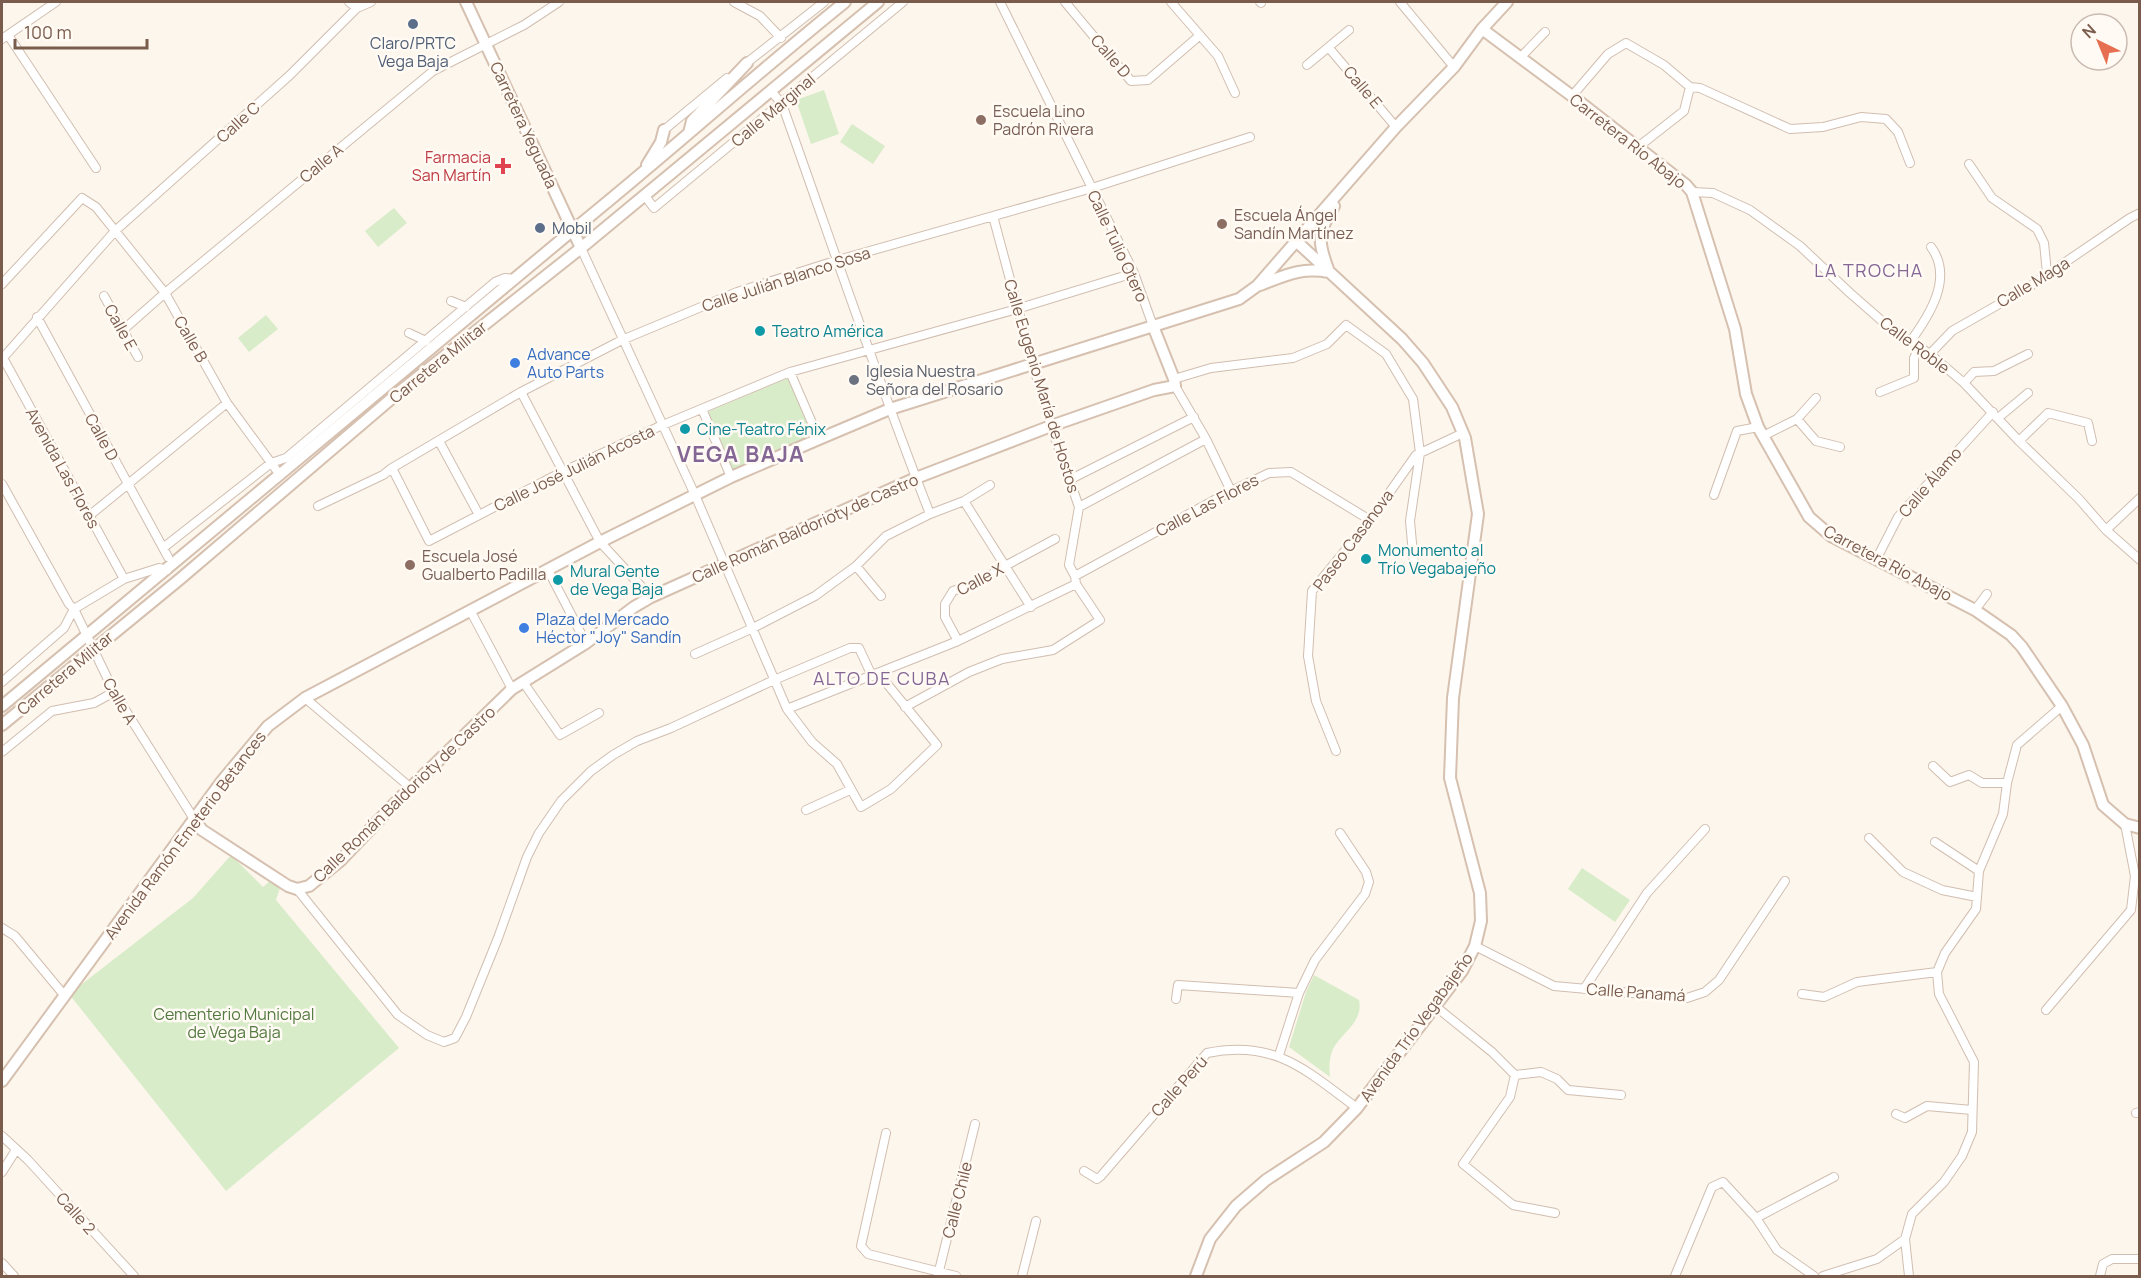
<svg xmlns="http://www.w3.org/2000/svg" width="2141" height="1278" font-family="Manrope,sans-serif">
  <style>
    .green { fill: #d8ecc9 }
    .lines { fill: none; stroke-linecap: round; stroke-linejoin: round }
    .street-casing { stroke: #d1beb0; stroke-width: 10 }
    .secondary-casing { stroke: #d6c0b0; stroke-width: 14 }
    .street { stroke: #fff; stroke-width: 8 }
    .secondary { stroke: #fff; stroke-width: 10 }
    .service-dot { fill: #5c6f8a; stroke: #fffaf3; stroke-width: 2 }
    .education-dot { fill: #8d6e63; stroke: #fffaf3; stroke-width: 2 }
    .health-dot { fill: #e0444e; stroke: #fffaf3; stroke-width: 2 }
    .culture-dot { fill: #0f9aa8; stroke: #fffaf3; stroke-width: 2 }
    .shop-dot { fill: #3f7fe0; stroke: #fffaf3; stroke-width: 2 }
    .worship-dot { fill: #6b7280; stroke: #fffaf3; stroke-width: 2 }
    .labels { text-anchor: middle; stroke-width: 5; stroke-linejoin: round; paint-order: stroke }
    .service-label { font-size: 16px; fill: #4e5e75; stroke: #fffaf3 }
    .street-label { font-size: 16px; fill: #7a5c4d; stroke: #fffaf3 }
    .education-label { font-size: 16px; fill: #785e54; stroke: #fffaf3; text-anchor: start }
    .health-label { font-size: 16px; fill: #be3a42; stroke: #fffaf3; text-anchor: end }
    .culture-label { font-size: 16px; fill: #0d838f; stroke: #fffaf3; text-anchor: start }
    .shop-label { font-size: 16px; fill: #366cbe; stroke: #fffaf3; text-anchor: start }
    .worship-label { font-size: 16px; fill: #5b616d; stroke: #fffaf3; text-anchor: start }
    .park-label { font-size: 16px; fill: #537a41; stroke: #fffaf3 }
    .neighbourhood-label { font-size: 18px; letter-spacing: 1.5px; fill: #846695; stroke: #fffaf3 }
    .district-label { font-size: 22px; font-weight: bold; letter-spacing: 1.5px; fill: #846695; stroke: #fffaf3 }
  </style>
  <rect width="100%" height="100%" fill="#fdf6ec"/>
  <!-- green -->
  <path class="green" d="M824 90 839 134 811 144 796 100Z
    M852 124 885 146 873 164 840 142Z
    M394 208 407 223 378 247 365 231Z
    M266 315 278 329 249 352 238 338Z
    M790 377 816 439 733 474 707 412Z
    M231 855 263 887 270 881 280 888 276 900 399 1048 226 1191 69 994 193 898Z
    M1582 868 1630 900 1615 922 1568 889Z
    M1314 975 1359 1000C1364 1022 1341 1033 1333 1049 1329 1058 1329 1067 1330 1077L1289 1047 1306 992Z"/>
  <g class="lines">
    <!-- street casing -->
    <g class="street-casing">
      <path id="street" d="M349 2 357 8
        M734 2 760 16 781 38
        M1000 2 1134 273 1153 326
        M1065 2 1131 81 1148 80 1199 36
        M1171 2 1218 56 1235 93
        M1260 2 1261 3
        M1400 2 1454 67
        M8 35 96 168
        M2 39 56 2
        M1329 48 1396 127
        M1520 58 1545 32
        M744 65 824 2
        M1307 65 1349 30
        M771 91 782 104C831 241 877 379 930 514
        M1572 96 1608 54 1626 43 1664 65 1690 87 1700 88 1790 129 1823 127 1861 117 1886 119 1898 132 1910 163
        M664 130 727 78
        M1638 147 1684 111 1690 87
        M1969 164 1992 198 2037 229 2044 243 2047 273
        M1692 192 1713 193 1750 210 1800 246 1850 293 1890 328 1930 354 1964 383 2019 441 2079 499 2106 530 2140 560
        M645 196 654 208 903 2
        M581 248 695 495 787 709 812 742 837 764 861 807 891 789 937 745 879 674
        M2 284 82 198 96 207 165 293 227 403 280 475
        M104 296 138 357
        M451 301 466 307
        M37 317 168 557
        M123 330 165 293 433 71 524 25 559 2
        M409 333 426 341
        M1910 342C1929 316 1954 278 1931 247
        M1930 354 1952 331 2029 287 2130 218 2140 213
        M2 356 124 579
        M2 359 115 231 290 75 357 8 371 2
        M790 372 819 439
        M1174 379 1211 368 1293 358 1327 344 1346 325 1386 354 1413 399 1420 453 1410 521 1414 565
        M1964 383 1974 372 1994 371 2028 354
        M1175 386 1206 439 1231 491
        M521 392 600 542 651 597
        M1880 392 1914 378V358L1919 348
        M702 409 731 477
        M1998 418 2028 393
        M1797 419 1816 441 1840 447
        M1763 436 1797 419 1816 398
        M439 441 479 515
        M2019 441 2048 413 2088 423 2092 441
        M392 468 429 541 562 472 658 427 790 372 1017 309 1134 273
        M1071 479 1194 417
        M2 484 69 604 74 609 114 692 194 819
        M1714 495 1737 431 1758 427
        M964 501 1031 607
        M318 506 383 475 392 468 521 392 622 340 737 292 838 260 1092 188 1250 137
        M1079 507 1206 439
        M89 516 227 403
        M2106 530 2140 498
        M163 548 271 463 286 458 495 282 505 278 515 279
        M1877 558 1898 517 1993 412
        M856 566 881 596
        M548 570 586 643
        M1075 576 1231 491 1269 473 1291 472 1370 520
        M470 610 512 689
        M1975 610 1987 594
        M958 641 945 617V604L953 591 981 581 1005 566 1055 539
        M695 654 753 628 815 596 856 566 886 536 930 514 964 501 990 485
        M2 682 64 628 74 609 124 579 159 568 167 570
        M523 682 560 735 599 713
        M305 698 411 788
        M905 707 969 672 1002 659 1053 650 1100 620 1076 584 1075 576 1069 565 1079 507 1051 426 1033 365 993 216
        M787 709 958 641 1076 584
        M1336 751 1316 701 1308 656 1312 591 1370 520 1416 455 1463 433
        M2 752 52 711 94 703 114 692
        M1933 766 1950 782 1969 775 1982 783H2007
        M806 810 850 790
        M1869 838 1903 872 1942 890 1977 897
        M1935 842 1979 871
        M297 889 398 1015 427 1035 444 1042 455 1038 466 1017 498 938 527 857 539 833 561 801 591 771 613 755 637 741 671 728 774 680 850 648H859L872 676
        M2 928 15 936 64 995
        M1475 946 1554 986 1687 998 1705 992 1719 980 1785 881
        M1584 989 1647 893 1705 829
        M1802 994 1824 997 1857 982 1937 972
        M1176 999 1178 985 1299 993
        M1435 1006 1492 1052 1515 1075 1510 1097 1463 1164 1513 1205 1555 1213
        M2046 1010 2131 910 2135 876 2125 824
        M1279 1055 1299 993 1315 960 1365 894 1369 882 1366 872 1340 833
        M1515 1075 1541 1072 1557 1079 1568 1090 1621 1095
        M2136 1113 2140 1112
        M1896 1114 1905 1118 1927 1106 1972 1110
        M886 1133 861 1246 868 1254 956 1276
        M2 1136 28 1160 134 1276
        M1084 1171 1097 1179 1101 1176 1207 1053C1275 1039 1307 1071 1357 1108
        M2 1172 16 1150
        M1756 1218 1834 1177
        M2 1263 14 1276
        M938 1275 975 1124
        M1022 1276 1036 1221
        M1675 1276 1712 1187 1723 1182 1756 1218 1777 1250 1814 1276
        M1823 1276 1877 1259 1905 1239
        M1909 1276 1905 1239 1912 1214 1944 1182 1962 1156 1972 1132 1974 1062 1939 994 1937 972 1945 953 1976 909 1979 871 2003 814 2007 783 2017 745 2062 706
        M2100 1276 2103 1264 2112 1259H2140"/>
    </g>
    <!-- secondary casing -->
    <g class="secondary-casing">
      <path id="secondary" d="M466 2 581 248
        M1482 29 1572 96 1686 185 1692 192 1735 329 1746 394 1758 427 1809 517 1831 536 1975 610 2011 635 2022 647 2062 706 2083 745 2103 805 2125 824 2140 828
        M689 133 692 121 747 63
        M647 165 661 142 664 130
        M1328 269C1317 240 1318 232 1334 206
        M1260 285C1286 275 1301 267 1329 272
        M2 706 573 230C665 156 753 76 845 2
        M2 725 180 579 398 393 581 248 878 2
        M194 819 202 830 288 886 297 889 309 886 341 860 398 800 512 689 586 643 634 607 651 597 916 478 1051 426 1154 390 1175 386 1174 379 1153 326
        M2 1081 222 781 268 726 305 698 600 542 731 477 819 439 890 409 1239 299 1257 286 1396 127 1454 67 1482 29 1507 2
        M1196 1276 1210 1239 1236 1206 1266 1180 1324 1142 1357 1108 1462 971 1475 946 1481 921 1480 893 1450 778 1453 698 1478 514 1465 438 1452 407 1423 363 1402 339 1296 241"/>
    </g>
    <!-- street -->
    <use href="#street" class="street"/>
    <!-- secondary -->
    <use href="#secondary" class="secondary"/>
  </g>
  <!-- markers -->
  <g class="service-dot">
    <circle cx="413" cy="24" r="6"/>
    <circle cx="540" cy="228" r="6"/>
  </g>
  <g class="education-dot">
    <circle cx="981" cy="120" r="6"/>
    <circle cx="1222" cy="224" r="6"/>
    <circle cx="410" cy="565" r="6"/>
  </g>
  <path class="health-dot" d="M500 157h6v6h6v6h-6v6h-6v-6h-6v-6h6z"/>
  <g class="culture-dot">
    <circle cx="760" cy="331" r="6"/>
    <circle cx="685" cy="429" r="6"/>
    <circle cx="1366" cy="559" r="6"/>
    <circle cx="558" cy="580" r="6"/>
  </g>
  <g class="shop-dot">
    <circle cx="515" cy="363" r="6"/>
    <circle cx="524" cy="628" r="6"/>
  </g>
  <circle class="worship-dot" cx="854" cy="380" r="6"/>
  <g class="labels">
    <!-- service labels -->
    <g class="service-label">
      <text x="413" y="49">Claro/PRTC<tspan x="413" dy="18">Vega Baja</tspan></text>
      <text x="552" y="234" text-anchor="start">Mobil</text>
    </g>
    <!-- street labels -->
    <g class="street-label">
      <text transform="translate(1111 56) rotate(49)" y="6">Calle D</text>
      <text transform="translate(1363 87) rotate(50)" y="6">Calle E</text>
      <text transform="translate(773 110) rotate(-40)" y="6">Calle Marginal</text>
      <text transform="translate(238 122) rotate(-42)" y="6">Calle C</text>
      <text transform="translate(524 125) rotate(65)" y="6">Carretera Yeguada</text>
      <text transform="translate(1628 141) rotate(38)" y="6">Carretera Río Abajo</text>
      <text transform="translate(321 163) rotate(-40)" y="6">Calle A</text>
      <text transform="translate(1118 246) rotate(65)" y="6">Calle Tulio Otero</text>
      <text transform="translate(786 279) rotate(-18)" y="6">Calle Julián Blanco Sosa</text>
      <text transform="translate(2033 282) rotate(-31)" y="6">Calle Maga</text>
      <text transform="translate(121 327) rotate(61)" y="6">Calle E</text>
      <text transform="translate(191 339) rotate(60)" y="6">Calle B</text>
      <text transform="translate(1915 345) rotate(37)" y="6">Calle Roble</text>
      <text transform="translate(438 362) rotate(-39)" y="6">Carretera Militar</text>
      <text transform="translate(1042 386) rotate(73)" y="6">Calle Eugenio María de Hostos</text>
      <text transform="translate(102 437) rotate(61)" y="6">Calle D</text>
      <text transform="translate(63 468) rotate(61)" y="6">Avenida Las Flores</text>
      <text transform="translate(574 468) rotate(-26)" y="6">Calle José Julián Acosta</text>
      <text transform="translate(1930 482) rotate(-49)" y="6">Calle Álamo</text>
      <text transform="translate(1207 505) rotate(-28)" y="6">Calle Las Flores</text>
      <text transform="translate(805 528) rotate(-24)" y="6">Calle Román Baldorioty de Castro</text>
      <text transform="translate(1353 540) rotate(-53)" y="6">Paseo Casanova</text>
      <text transform="translate(1888 563) rotate(28)" y="6">Carretera Río Abajo</text>
      <text transform="translate(980 579) rotate(-28)" y="6">Calle X</text>
      <text transform="translate(65 673) rotate(-40)" y="6">Carretera Militar</text>
      <text transform="translate(120 701) rotate(60)" y="6">Calle A</text>
      <text transform="translate(404 794) rotate(-44)" y="6">Calle Román Baldorioty de Castro</text>
      <text transform="translate(185 835) rotate(-53)" y="6">Avenida Ramón Emeterio Betances</text>
      <text transform="translate(1636 992) rotate(4)" y="6">Calle Panamá</text>
      <text transform="translate(1416 1027) rotate(-54)" y="6">Avenida Trío Vegabajeño</text>
      <text transform="translate(1179 1086) rotate(-48)" y="6">Calle Perú</text>
      <text transform="translate(957 1200) rotate(-76)" y="6">Calle Chile</text>
      <text transform="translate(76 1213) rotate(48)" y="6">Calle 2</text>
    </g>
    <!-- education labels -->
    <g class="education-label">
      <text x="993" y="117">Escuela Lino<tspan x="993" dy="18">Padrón Rivera</tspan></text>
      <text x="1234" y="221">Escuela Ángel<tspan x="1234" dy="18">Sandín Martínez</tspan></text>
      <text x="422" y="562">Escuela José<tspan x="422" dy="18">Gualberto Padilla</tspan></text>
    </g>
    <!-- health labels -->
    <g class="health-label">
      <text x="491" y="163">Farmacia<tspan x="491" dy="18">San Martín</tspan></text>
    </g>
    <!-- culture labels -->
    <g class="culture-label">
      <text x="772" y="337">Teatro América</text>
      <text x="697" y="435">Cine-Teatro Fénix</text>
      <text x="1378" y="556">Monumento al<tspan x="1378" dy="18">Trío Vegabajeño</tspan></text>
      <text x="570" y="577">Mural Gente<tspan x="570" dy="18">de Vega Baja</tspan></text>
    </g>
    <!-- shop labels -->
    <g class="shop-label">
      <text x="527" y="360">Advance<tspan x="527" dy="18">Auto Parts</tspan></text>
      <text x="536" y="625">Plaza del Mercado<tspan x="536" dy="18">Héctor "Joy" Sandín</tspan></text>
    </g>
    <!-- worship labels -->
    <g class="worship-label">
      <text x="866" y="377">Iglesia Nuestra<tspan x="866" dy="18">Señora del Rosario</tspan></text>
    </g>
    <!-- park labels -->
    <g class="park-label">
      <text x="234" y="1020">Cementerio Municipal<tspan x="234" dy="18">de Vega Baja</tspan></text>
    </g>
    <!-- neighbourhood labels -->
    <g class="neighbourhood-label">
      <text x="1869" y="277">LA TROCHA</text>
      <text x="882" y="685">ALTO DE CUBA</text>
    </g>
    <!-- district labels -->
    <g class="district-label">
      <text x="741" y="462">VEGA BAJA</text>
    </g>
  </g>
  <!-- border -->
  <rect width="2141" height="1278" fill="none" stroke="#7a5c4d" stroke-width="6"/>
  <!-- north arrow -->
  <g transform="translate(2099 42) rotate(317)"><circle r="28" fill="#fffaf3" stroke="#cabbb1" stroke-width="1.5"/>
  <path d="M0-4.5L10 22L0 15L-10 22Z" fill="#e76f51"/>
  <text y="-9" font-size="16" font-weight="bold" text-anchor="middle" fill="#7a5c4d">N</text>
  </g>
  <!-- scale -->
  <path d="M15 39v9h132v-9" fill="none" stroke="#7a5c4d" stroke-width="3"/>
  <text x="24" y="39" font-size="18" fill="#7a5c4d" stroke="#fffaf3" stroke-width="4.5" paint-order="stroke">100 m</text>
</svg>
